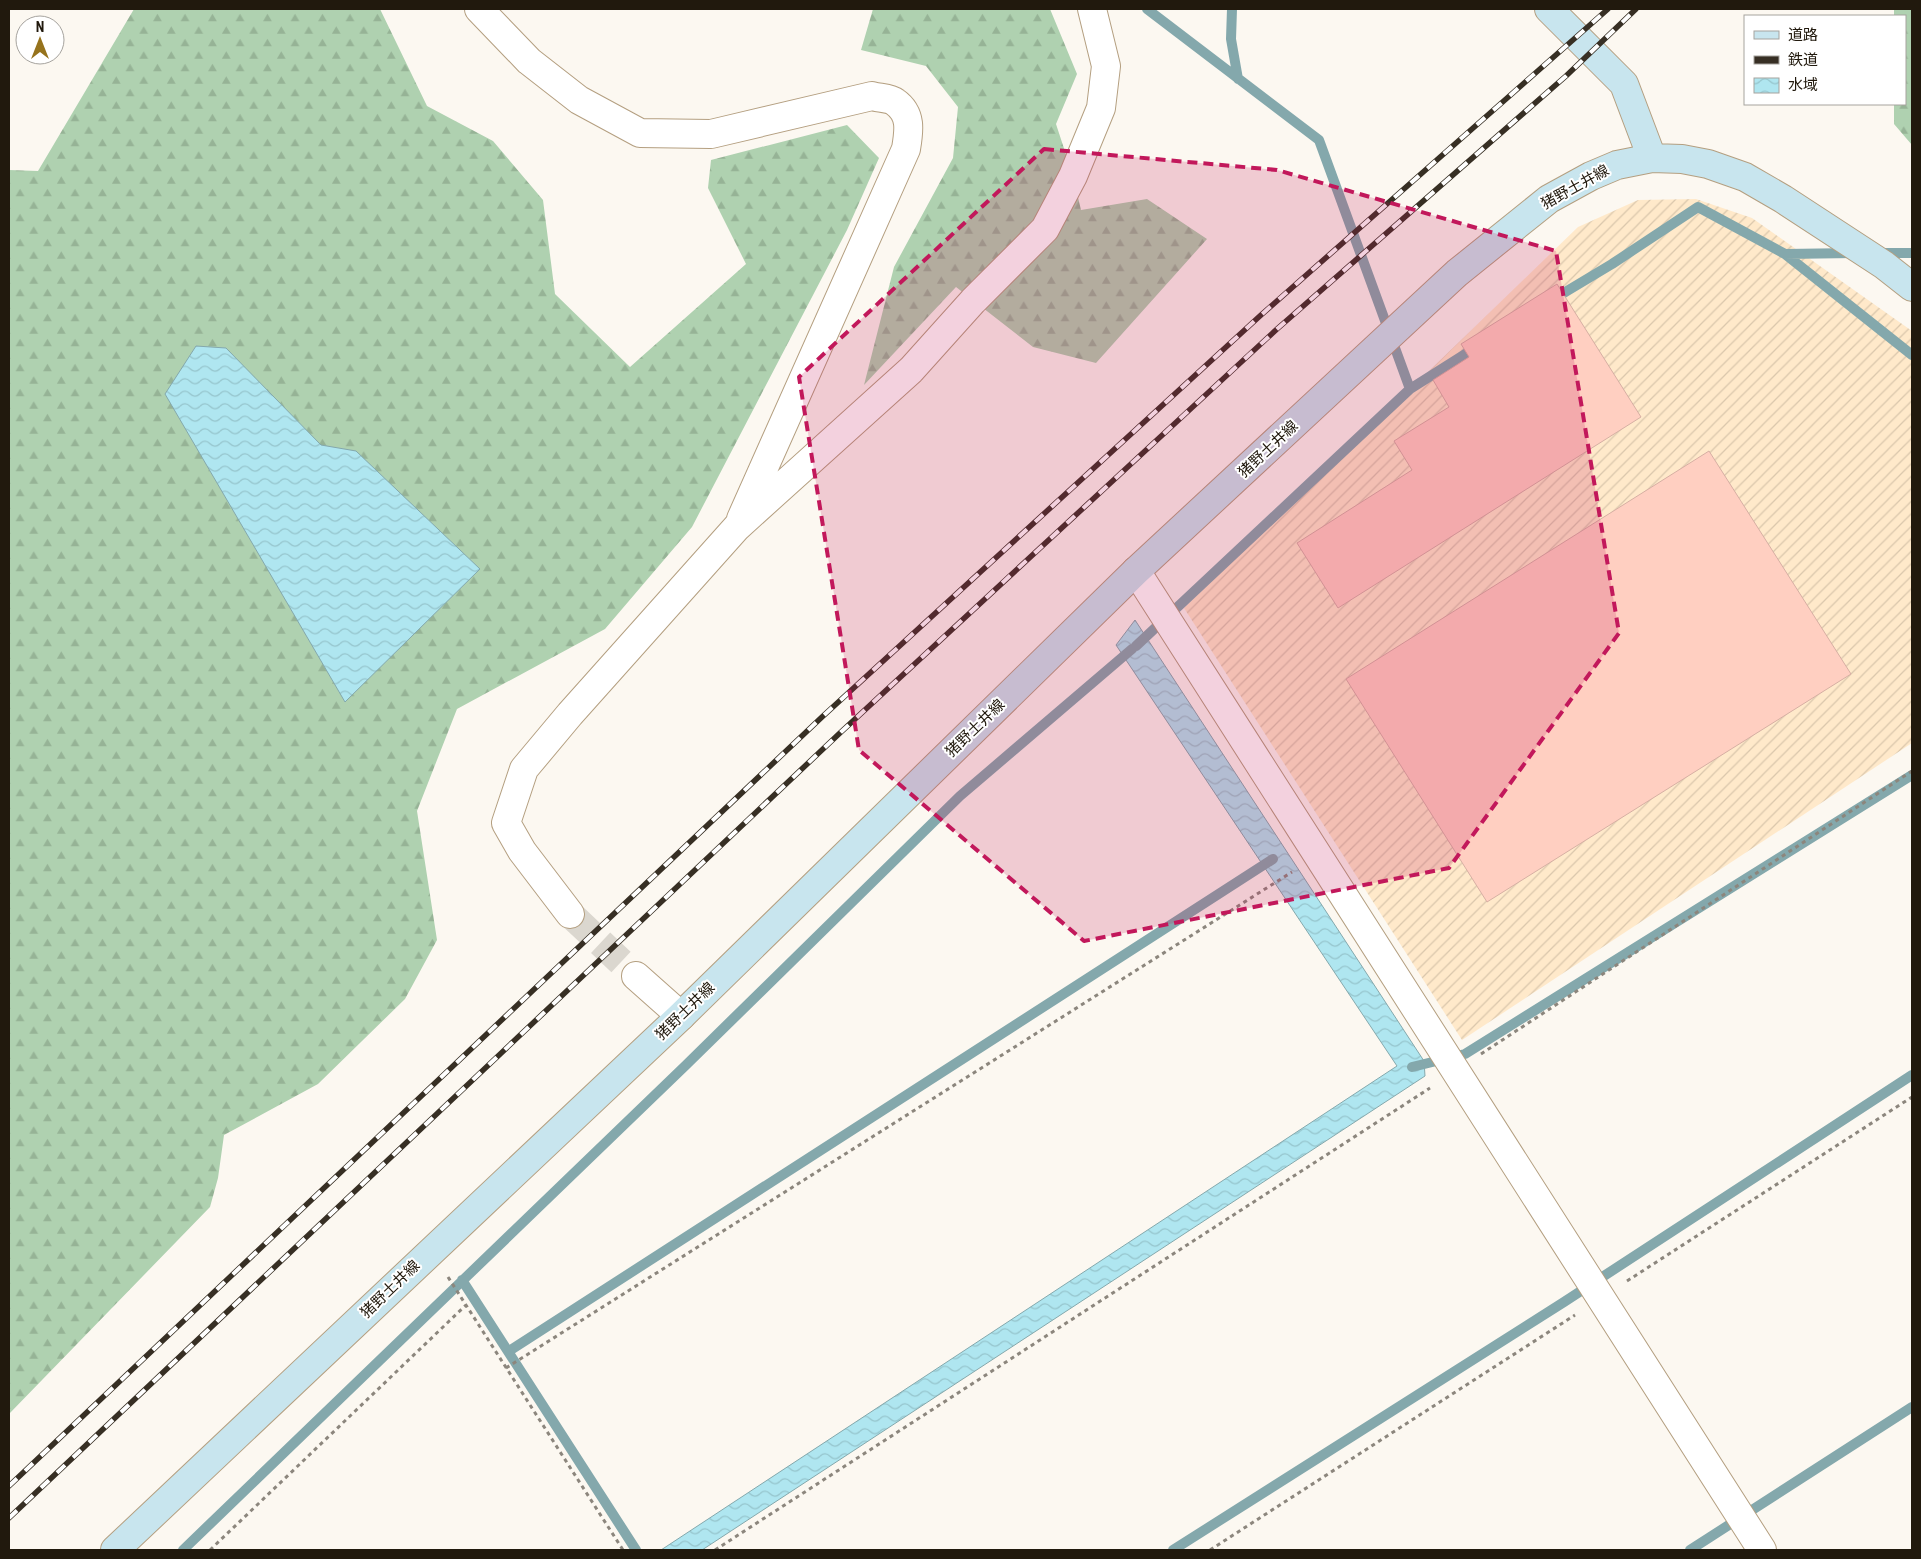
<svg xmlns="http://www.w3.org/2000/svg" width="1921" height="1559" font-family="'Roboto Condensed','Noto Sans JP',sans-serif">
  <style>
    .industrial { fill: url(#industrial-furrows) }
    .forest { fill: url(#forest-firs) }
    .water { fill: url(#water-waves); stroke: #84a8ac }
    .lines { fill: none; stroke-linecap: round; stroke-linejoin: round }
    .stream { stroke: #84a8ac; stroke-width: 10 }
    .building { fill: #ffcfc1; stroke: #d6afa3 }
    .street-tunnel { stroke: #dbd7cf; stroke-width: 28; stroke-dasharray: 28 14; stroke-linecap: butt }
    .street-casing { stroke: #b49f80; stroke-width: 30 }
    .secondary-casing { stroke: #b49f80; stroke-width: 30 }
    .path { stroke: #8c867d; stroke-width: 3; stroke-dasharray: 4 4; stroke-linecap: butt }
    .street { stroke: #fff; stroke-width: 28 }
    .secondary { stroke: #c8e5ee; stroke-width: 28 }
    .rail-casing { stroke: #372f24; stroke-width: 5.5 }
    .rail { stroke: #fff; stroke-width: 4; stroke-dasharray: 11; stroke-linecap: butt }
    .marked { fill: #c2185b; fill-opacity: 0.2; stroke: #c2185b; stroke-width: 4; stroke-dasharray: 10 6; stroke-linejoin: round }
    .labels { text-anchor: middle; stroke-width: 4; stroke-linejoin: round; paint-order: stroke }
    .street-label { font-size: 15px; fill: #21190d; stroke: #fff }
  </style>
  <defs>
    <pattern id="industrial-furrows" width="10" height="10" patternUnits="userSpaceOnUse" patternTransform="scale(1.25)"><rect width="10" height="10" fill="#ffe9ca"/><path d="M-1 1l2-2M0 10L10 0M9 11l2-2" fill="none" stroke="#dac7ac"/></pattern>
    <pattern id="forest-firs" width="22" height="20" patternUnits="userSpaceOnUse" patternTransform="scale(1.25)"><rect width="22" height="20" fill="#afd1b0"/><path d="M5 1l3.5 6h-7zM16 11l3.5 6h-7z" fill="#96b396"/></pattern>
    <pattern id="water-waves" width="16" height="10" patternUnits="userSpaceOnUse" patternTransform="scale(1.25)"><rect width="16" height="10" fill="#afe6f0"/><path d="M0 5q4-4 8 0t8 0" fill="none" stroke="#96c5cd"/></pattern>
  </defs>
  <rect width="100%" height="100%" fill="#fcf8f1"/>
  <!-- industrial -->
  <path class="industrial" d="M1696 199 1752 218 1912 331V743L1462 1040 1184 608 1578 227 1638 200Z"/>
  <!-- forest -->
  <path class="forest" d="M134 9H380L427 106 493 141 543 200 555 294 630 367 746 264 708 188 711 160 847 125 879 158 847 230 692 527 605 629 457 709 417 811 437 940 405 999 318 1084 224 1135 218 1178 210 1207 9 1414V170L38 171Z
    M873 9H1050L1077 74 1056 124 1073 176 1081 210 1147 199 1207 239 1096 363 1033 347 956 287 864 385 894 267 953 158 958 107 926 66 861 50Z
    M1894 9H1912V145L1894 124V104H1905V16H1894Z"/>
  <!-- water -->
  <path class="water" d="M196 346 226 348 321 445 356 451 480 569 345 702 165 394Z
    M1135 620 1424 1061 1425 1076 702 1550H661L1397 1066 1116 645Z"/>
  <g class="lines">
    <!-- stream -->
    <path class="stream" d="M1232 9 1231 39 1238 79
      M1878 253H1912
      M1785 254 1854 253
      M1552 300 1612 264 1698 207 1785 254 1912 355
      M1410 389 1478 346
      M1136 646 1410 389 1319 140 1147 9
      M1412 1067 1465 1054 1912 775
      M462 1280 636 1550
      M509 1351 1273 859
      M183 1550 685 1066 960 796 1132 649
      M1173 1550 1564 1302 1912 1075
      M1690 1550 1912 1407"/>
  </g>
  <!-- building -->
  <path class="building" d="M1557 284 1641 417 1338 608 1297 543 1412 470 1394 441 1449 407 1433 380 1469 357 1461 344Z
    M1709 451 1851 674 1487 902 1346 679Z"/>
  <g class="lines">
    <!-- street-tunnel -->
    <path class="street-tunnel" d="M570 914 636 976"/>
    <!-- street casing -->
    <g class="street-casing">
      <path id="street" d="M479 9 529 61 579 100 640 133 711 134 872 96C878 98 890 98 895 102 912 114 909 131 906 149L741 519
        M1136 571 1762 1550
        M570 914 522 851 506 823 524 769 570 714 737 527 911 370 973 301 1045 229 1073 176 1101 108 1106 66 1092 9
        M636 976 681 1016"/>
    </g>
    <!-- secondary casing -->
    <g class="secondary-casing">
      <path id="secondary" d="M1549 9 1624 84 1652 158
        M115 1550 681 1016 1136 571 1457 273 1549 199 1591 176 1617 165 1652 158 1682 159 1708 164 1745 177 1783 199 1884 265 1912 287"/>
    </g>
    <!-- path -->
    <path class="path" d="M1481 1054 1912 771
      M448 1277 623 1550
      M1627 1281 1912 1097
      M506 1368 1292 872
      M210 1550 466 1305
      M715 1550 1430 1088
      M1210 1550 1575 1315"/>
    <!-- street -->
    <use href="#street" class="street"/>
    <!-- secondary -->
    <use href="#secondary" class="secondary"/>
    <!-- rail casing -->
    <g class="rail-casing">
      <path id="rail" d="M9 1486 822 717 1261 315 1608 9
        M9 1518 841 732 1277 329 1566 76 1636 9"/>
    </g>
    <!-- rail -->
    <use href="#rail" class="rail"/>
  </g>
  <!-- marked area -->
  <path class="marked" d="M1044 149 1277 170 1556 251 1619 633 1449 868 1084 941 859 750 799 377Z"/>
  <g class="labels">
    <!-- street labels -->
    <g class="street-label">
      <text transform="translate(1575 187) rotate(-29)" y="5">猪野土井線</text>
      <text transform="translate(1268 449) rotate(-43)" y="5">猪野土井線</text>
      <text transform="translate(975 728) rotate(-44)" y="5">猪野土井線</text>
      <text transform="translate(685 1011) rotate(-44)" y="5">猪野土井線</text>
      <text transform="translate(390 1289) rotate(-44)" y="5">猪野土井線</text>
    </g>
  </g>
  <!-- border -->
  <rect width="1921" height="1559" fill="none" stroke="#21190d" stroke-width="20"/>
  <!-- legend -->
  <rect x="1744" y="15" width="162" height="90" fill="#ffffff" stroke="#a6a39e"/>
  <rect x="1754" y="31" width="25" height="8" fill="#c8e5ee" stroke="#a6a39e"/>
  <text x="1788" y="40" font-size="15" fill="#21190d">道路</text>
  <rect x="1754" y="56" width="25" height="8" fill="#372f24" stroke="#a6a39e"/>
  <text x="1788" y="65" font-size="15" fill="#21190d">鉄道</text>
  <rect x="1754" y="78" width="25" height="15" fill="url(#water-waves)" stroke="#a6a39e"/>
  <text x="1788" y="90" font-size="15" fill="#21190d">水域</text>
  <!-- north arrow -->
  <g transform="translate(40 40)"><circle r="24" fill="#ffffff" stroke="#a6a39e"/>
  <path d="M0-4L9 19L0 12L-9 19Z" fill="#96731c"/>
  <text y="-8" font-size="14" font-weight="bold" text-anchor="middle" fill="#21190d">N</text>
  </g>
</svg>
